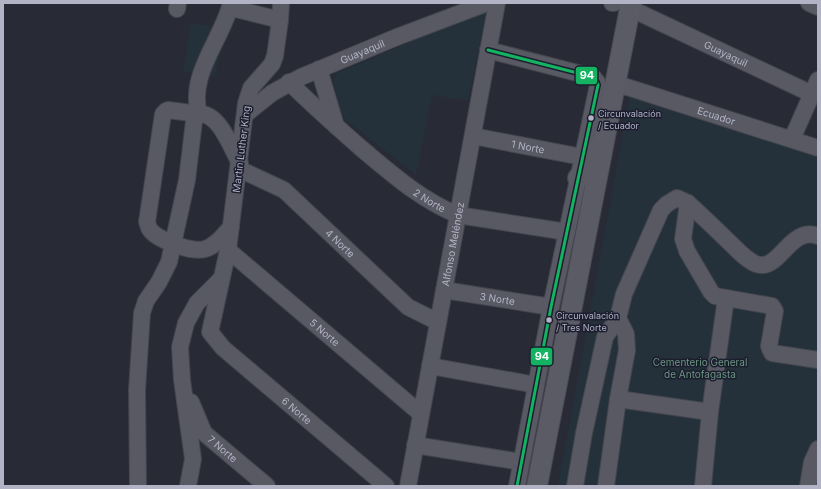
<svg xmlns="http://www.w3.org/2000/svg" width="821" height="489" font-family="Inter,sans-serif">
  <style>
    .green { fill: #25313a }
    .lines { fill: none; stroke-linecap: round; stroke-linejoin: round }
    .minor-casing { stroke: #44464e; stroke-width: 18 }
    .major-casing { stroke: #464752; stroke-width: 22 }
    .minor { stroke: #585963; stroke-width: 16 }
    .major { stroke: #5b5b65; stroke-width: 20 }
    .bus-1-casing { stroke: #1c1e2f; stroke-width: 6 }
    .bus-1 { stroke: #13b361; stroke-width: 3 }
    .bus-dot { fill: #b2b4c6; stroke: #1c1e2f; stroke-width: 1.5 }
    .labels { text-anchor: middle; stroke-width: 3; stroke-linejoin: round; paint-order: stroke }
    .bus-label { font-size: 9px; fill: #b2b4c6; stroke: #1c1e2f; text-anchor: start }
    .street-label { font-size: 10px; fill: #b2b4c6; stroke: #1c1e2f }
    .park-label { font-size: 10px; fill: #6a9681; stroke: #1c1e2f }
    .line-badge { stroke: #1c1e2f; stroke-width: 1.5 }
    .badge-label { font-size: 11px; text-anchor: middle; font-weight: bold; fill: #fff }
  </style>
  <rect width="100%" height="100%" fill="#282a35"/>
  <!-- green -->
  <path class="green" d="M476 14H486L468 101 432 95 416 175 346 120 340 110 333 81 337 73Z
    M191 23 225 29 215 77 183 71Z
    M630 95 818 157V486H558Z"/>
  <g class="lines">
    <!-- minor casing -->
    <g class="minor-casing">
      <g id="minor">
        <path d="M231 3C222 40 188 74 199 114L168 110 166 111 163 114 147 222C148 223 148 227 149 228 155 240 193 253 205 249 216 246 224 235 231 227"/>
        <path id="s1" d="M281 3 280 20 275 56 272 64 251 88 246 103 228 250 210 332 223 348 386 486"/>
        <path d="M612 3H614"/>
        <path d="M809 3 818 7"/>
        <path d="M231 5 236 9 280 20"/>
        <path d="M177 9 178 3"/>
        <path id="s2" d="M640 13 812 94"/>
        <path d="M488 50 593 77 597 82 598 85 551 307 517 486"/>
        <path d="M319 69 336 126"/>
        <path id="s3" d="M289 82C313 106 337 127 362 149 392 174 421 200 458 215L567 232"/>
        <path id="s4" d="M615 85 627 87 818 148"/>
        <path id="s5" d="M246 114 272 93 301 77 397 37 487 3"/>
        <path id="s6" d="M473 136 582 157"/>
        <path d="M792 139 818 80"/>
        <path id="s7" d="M239 169 284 190 408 307 438 322"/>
        <path d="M688 203 683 239 687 251 711 292 715 296 772 306 775 311 769 346 770 349 772 353 818 360"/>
        <path id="s8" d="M228 250 421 414"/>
        <path id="s9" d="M444 290 551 307"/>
        <path d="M430 366 536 385"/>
        <path d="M618 399 710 412"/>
        <path id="s10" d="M191 402 204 433 267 486"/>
        <path d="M415 445 521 462"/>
        <path d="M138 486 137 390 142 313 146 301 159 282 169 262 187 180 194 121 199 114C219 112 231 148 240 163"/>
        <path d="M188 486 193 459 182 380 180 347 186 323 197 303 221 279"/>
        <path id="s11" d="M408 486 497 3"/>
        <path d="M575 486 584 433 605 337 618 318"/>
        <path d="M606 486 618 399 627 350 626 334 618 318 624 294 661 210 667 204 677 198 688 203C702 216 715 228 728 241 737 249 744 259 756 264 779 273 790 225 818 236"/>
        <path d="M703 486 710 412 726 298"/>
        <path d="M808 486 812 462 818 449"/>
      </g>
    </g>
    <!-- major casing -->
    <g class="major-casing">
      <path id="major" d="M578 178 584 171 588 160 601 145
        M537 486 631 3"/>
    </g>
    <!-- minor -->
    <use href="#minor" class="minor"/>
    <!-- major -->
    <use href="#major" class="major"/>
    <!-- bus-1 casing -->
    <g class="bus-1-casing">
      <path id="bus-1" d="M488 50 593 77 597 82 598 85 551 307 517 486"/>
    </g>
    <!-- bus-1 -->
    <use href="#bus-1" class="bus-1"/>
  </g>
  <!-- markers -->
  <g class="bus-dot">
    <circle cx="591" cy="118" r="3.5"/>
    <circle cx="549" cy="320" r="3.5"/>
  </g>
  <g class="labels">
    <!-- bus labels -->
    <g class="bus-label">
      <text x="598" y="117">Circunvalación<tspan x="598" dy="12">/ Ecuador</tspan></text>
      <text x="556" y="319">Circunvalación<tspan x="556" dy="12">/ Tres Norte</tspan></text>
    </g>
    <!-- street labels -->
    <g class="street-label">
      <text dy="4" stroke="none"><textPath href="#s5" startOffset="133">Guayaquil</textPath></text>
      <text dy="4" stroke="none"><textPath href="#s2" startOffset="95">Guayaquil</textPath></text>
      <text dy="4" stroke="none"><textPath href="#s4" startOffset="106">Ecuador</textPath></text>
      <text dy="4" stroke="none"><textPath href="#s6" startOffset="56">1 Norte</textPath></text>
      <text transform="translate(241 149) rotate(-83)" y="4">Martin Luther King</text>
      <text dy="4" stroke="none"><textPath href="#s3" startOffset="184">2 Norte</textPath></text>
      <text dy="4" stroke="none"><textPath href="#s7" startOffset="127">4 Norte</textPath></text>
      <text dy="4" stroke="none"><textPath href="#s11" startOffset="246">Alfonso Meléndez</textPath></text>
      <text dy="4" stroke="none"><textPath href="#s9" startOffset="54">3 Norte</textPath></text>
      <text dy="4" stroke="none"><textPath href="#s8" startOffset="127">5 Norte</textPath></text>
      <text dy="4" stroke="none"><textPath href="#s1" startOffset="459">6 Norte</textPath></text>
      <text dy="4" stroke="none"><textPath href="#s10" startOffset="58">7 Norte</textPath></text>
    </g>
    <!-- park labels -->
    <g class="park-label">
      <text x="700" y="366">Cementerio General<tspan x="700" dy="12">de Antofagasta</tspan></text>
    </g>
  </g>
  <g class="line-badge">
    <rect x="575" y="66" width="23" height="19" rx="4" fill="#13b361"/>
    <rect x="530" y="347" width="23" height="19" rx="4" fill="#13b361"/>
  </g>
  <g class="badge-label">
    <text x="587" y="79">94</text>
    <text x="542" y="360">94</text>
  </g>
  <!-- border -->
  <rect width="821" height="489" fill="none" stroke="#b2b4c6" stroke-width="8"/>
</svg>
